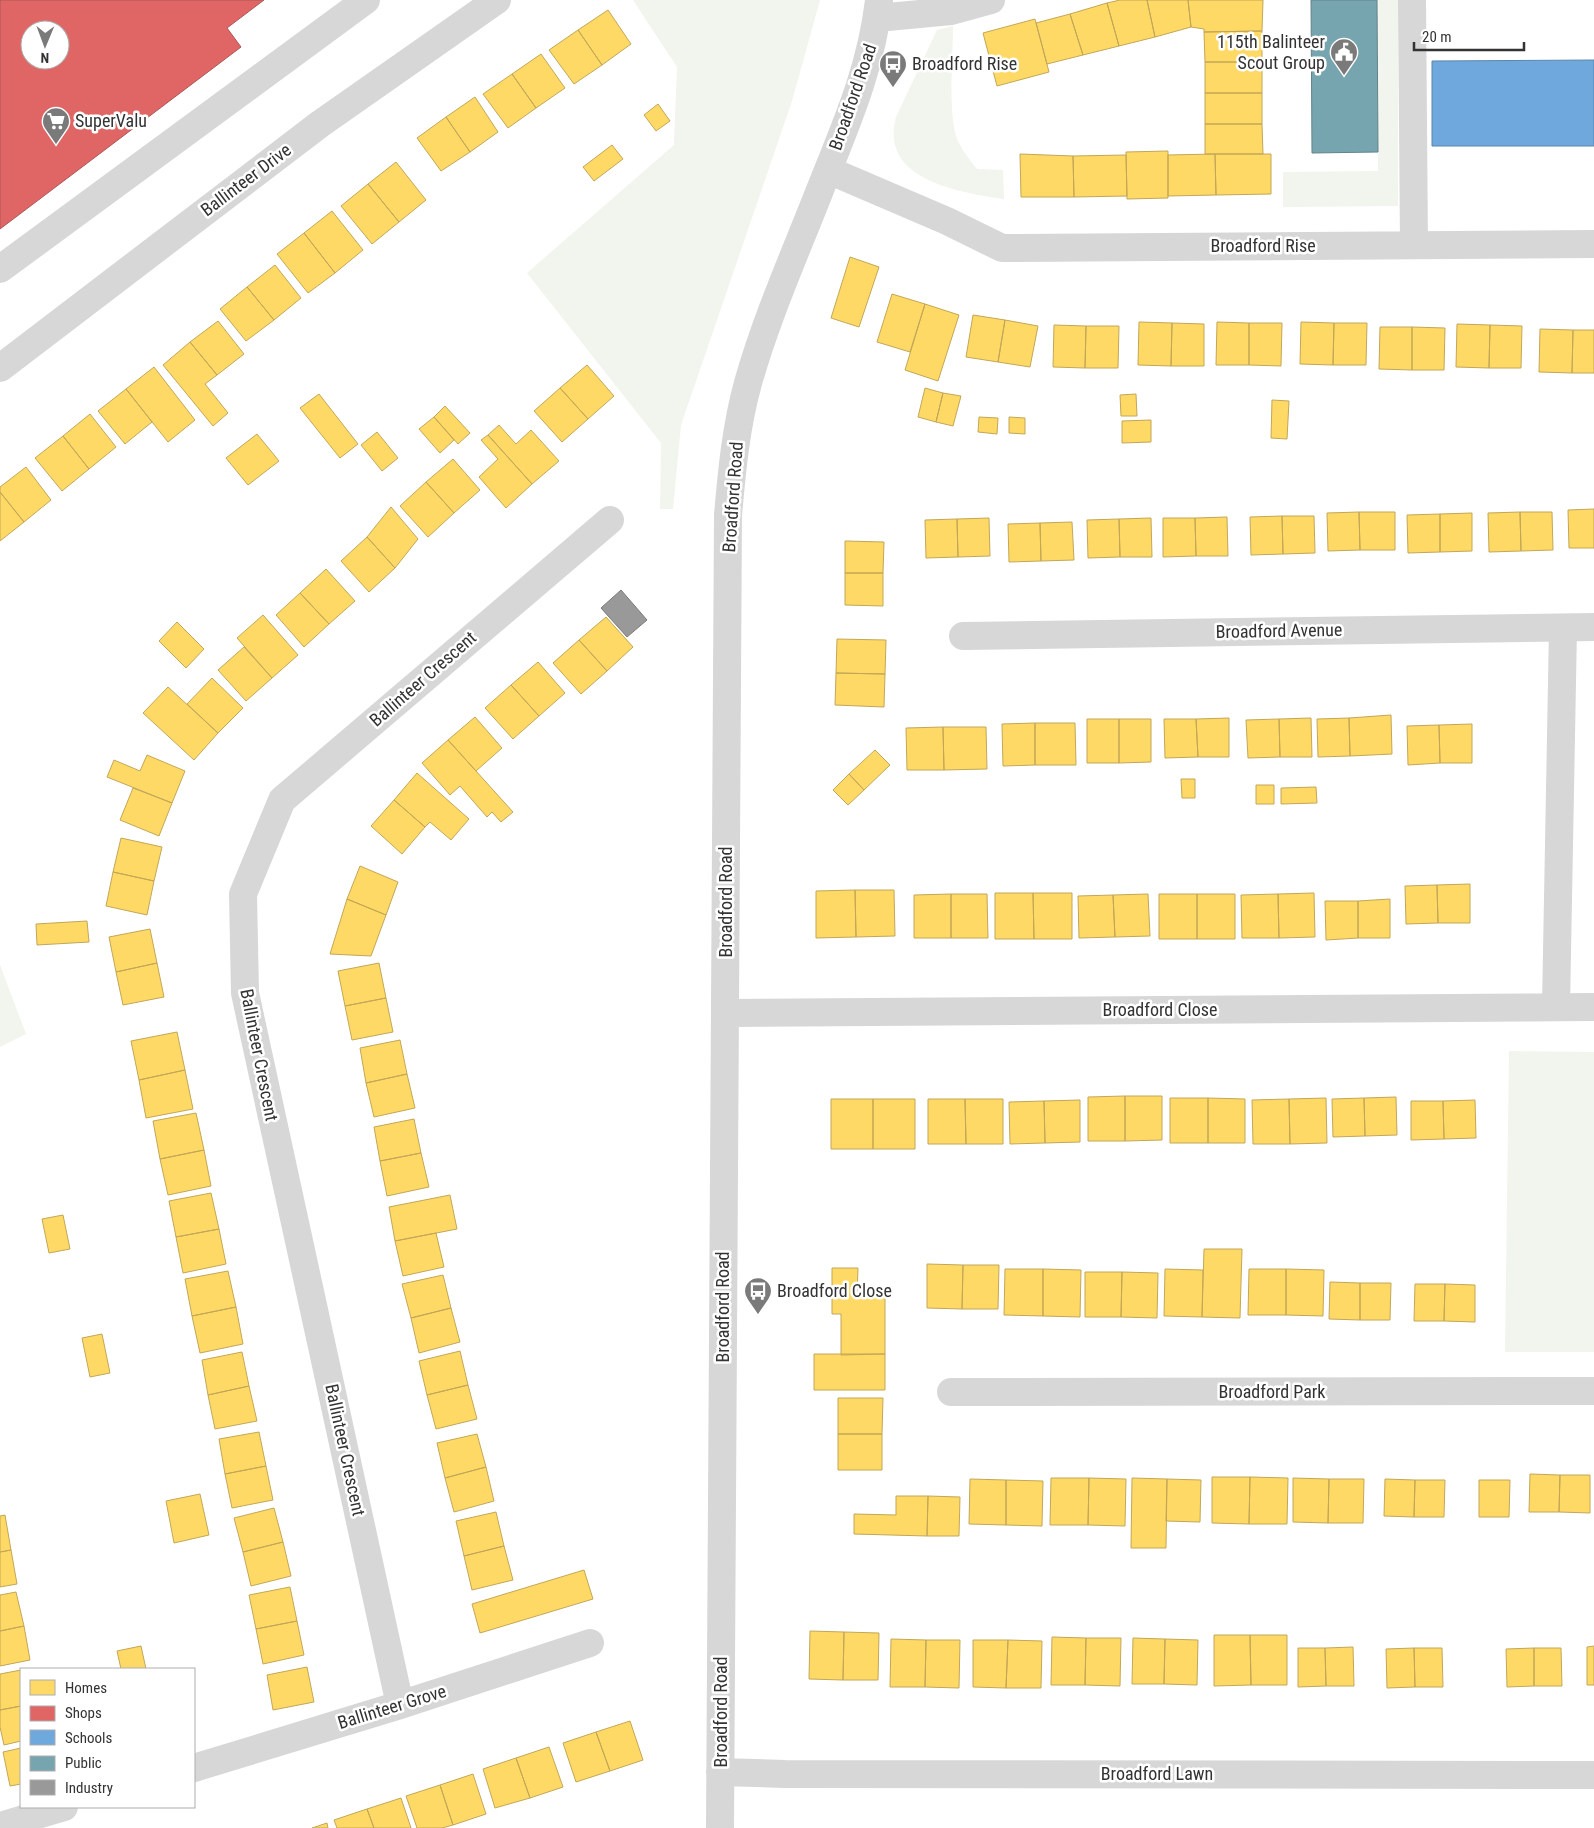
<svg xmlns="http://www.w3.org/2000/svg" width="1594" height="1828" font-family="'Roboto Condensed',sans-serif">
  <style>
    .green { fill: #f1f5ed }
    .homes { fill: #ffd966; stroke: #c2a757 }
    .shops { fill: #e06666; stroke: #ac5757; fill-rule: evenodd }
    .schools { fill: #6fa8dc; stroke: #5d85a9 }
    .public { fill: #76a5af; stroke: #62838a }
    .industry { fill: #999; stroke: #7a7a7a }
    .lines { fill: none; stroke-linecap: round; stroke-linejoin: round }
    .minor { stroke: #d7d7d7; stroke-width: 28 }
    .labels { text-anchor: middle; stroke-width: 5; stroke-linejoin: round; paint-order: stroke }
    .poi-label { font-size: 18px; fill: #333; stroke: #fff; text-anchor: start }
    .street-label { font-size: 18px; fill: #333; stroke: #fff }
  </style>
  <rect width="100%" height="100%" fill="#fff"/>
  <!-- green -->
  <path class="green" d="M633 0H820L792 101 681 425 673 509H660L661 443 527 273 674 145 677 67Z
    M1377 0H1398V206L1283 207V172L1378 171Z
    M953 26C953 57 948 107 956 136 960 148 969 159 977 169L1003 170 1004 199C959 192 879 180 896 117L937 30Z
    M0 965 26 1034 0 1047Z
    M1509 1051 1594 1052V1352H1505Z"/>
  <!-- homes -->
  <path class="homes" d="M1120 0H1147L1155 37 1119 46 1107 3Z
    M1147 0H1188L1191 27 1155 37Z
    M1188 0H1263L1262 31 1204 32V29L1191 27Z
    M1107 3 1119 46 1083 55 1070 14Z
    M608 10 631 44 602 65 578 30Z
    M1070 14 1083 55 1047 64 1036 23Z
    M1035 19 1049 72 997 86 983 33Z
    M578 30 602 65 574 84 549 50Z
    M1262 31V62H1205L1204 32Z
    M541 54 565 88 536 108 512 74Z
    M1205 62H1262V93H1205Z
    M512 74 536 108 508 128 483 94Z
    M1205 93H1262V124H1205Z
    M475 97 498 132 470 152 446 117Z
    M658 104 670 121 656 131 644 115Z
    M446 117 470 152 441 171 417 138Z
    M1205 124H1262L1263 154H1205Z
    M612 145 623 159 594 181 583 167Z
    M1168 151V198L1127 199 1126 152Z
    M1020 154 1073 156 1074 197H1021Z
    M1215 154H1271V194L1216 195Z
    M1215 154 1216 195 1168 196V155Z
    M1126 155 1127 196 1074 197 1073 156Z
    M396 162 426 200 399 222 368 184Z
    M368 184 399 222 372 244 341 206Z
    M332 211 363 250 335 273 304 233Z
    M304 233 335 273 308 293 277 254Z
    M850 257 879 267 859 327 831 318Z
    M275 265 301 298 274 320 247 287Z
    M247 287 274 320 246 341 220 309Z
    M892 294 925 304 910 352 877 342Z
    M925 304 959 315 938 381 905 370Z
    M973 315 1005 320 998 362 966 357Z
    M1005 320 1038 326 1030 367 998 362Z
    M218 321 244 354 217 375 190 342Z
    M1139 322 1172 323 1171 366 1138 365Z
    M1217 322 1249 323V365H1216Z
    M1301 322 1334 323 1333 365 1300 364Z
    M1172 323 1204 324V366H1171Z
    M1249 323H1282L1281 366 1249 365Z
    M1334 323H1367L1366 365H1333Z
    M1457 324 1490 325 1489 368 1456 367Z
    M1054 325 1086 326 1085 368 1053 367Z
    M1490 325 1522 326 1521 368H1489Z
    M1086 326H1119L1118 368H1085Z
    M1380 327H1412V370L1379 369Z
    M1412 327 1445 328 1444 370H1412Z
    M1540 329 1573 330 1572 373 1539 372Z
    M1573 330H1594V373H1572Z
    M190 342 217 375 205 384 228 413 213 426 163 365Z
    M587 365 614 396 588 419 560 388Z
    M154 367 195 420 168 442 126 389Z
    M560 388 588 419 562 442 534 411Z
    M925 388 943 393 936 422 918 417Z
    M126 389 152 422 125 444 98 411Z
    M943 393 961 396 953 426 936 422Z
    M319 394 358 444 340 458 300 408Z
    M1136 394 1137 416H1121L1120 395Z
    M1272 400 1289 401 1287 439 1271 438Z
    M445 406 470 433 458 444 434 417Z
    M90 414 116 447 89 469 63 436Z
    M434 417 454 440 440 453 419 429Z
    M979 417 998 418 997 434 978 432Z
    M1009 417 1025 418V434L1009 433Z
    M1151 420V442L1122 443V421Z
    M499 425 516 444 531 430 559 461 532 484 488 435Z
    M377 432 398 458 382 471 361 445Z
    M257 434 279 461 248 485 226 458Z
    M488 435 532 484 506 508 479 477 498 459 481 440Z
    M63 436 89 469 62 491 35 458Z
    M453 459 480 490 454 513 426 482Z
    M26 467 51 500 24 522 0 492V487Z
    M426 482 454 513 428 537 400 506Z
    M0 492 24 522 0 541Z
    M391 507 418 539 395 568 367 537Z
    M1594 509V548H1569L1568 510Z
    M1359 512H1395V550H1360Z
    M1359 512 1360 550 1328 551 1327 513Z
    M1520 512H1552L1553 550 1521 551Z
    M1520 512 1521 551 1489 552 1488 513Z
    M1472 513V551L1440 552V514Z
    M1440 514V552L1408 553 1407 515Z
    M1282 516H1314L1315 553 1283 554Z
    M1282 516 1283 554 1251 555 1250 517Z
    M1227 517 1228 556H1196L1195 518Z
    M989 518 990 556 958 557 957 519Z
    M1151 518 1152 557H1120L1119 519Z
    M1163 518H1195L1196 556 1163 557Z
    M957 519 958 557 926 558 925 520Z
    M1119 519 1120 557 1088 558 1087 520Z
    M1072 522 1074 560 1041 561 1040 523Z
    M1040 523 1041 561 1009 562 1008 524Z
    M367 537 395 568 369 592 341 561Z
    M845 541 884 542 883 573H845Z
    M326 569 355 601 329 624 300 593Z
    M845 573H883V606L845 605Z
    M300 593 329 624 304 647 276 615Z
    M263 615 298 655 272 678 237 638Z
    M606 617 633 647 607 671 579 640Z
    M177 622 204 649 186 668 159 641Z
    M837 639 886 640 885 674 836 673Z
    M579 640 607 671 581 694 553 663Z
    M244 647 272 678 246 701 218 670Z
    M538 662 565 693 539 716 511 685Z
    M836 673 885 674 884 707 835 705Z
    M212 678 243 708 218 733 187 704Z
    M511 685 539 716 513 739 485 708Z
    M168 687 218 733 194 760 143 713Z
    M1391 715 1392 754 1350 756 1349 718Z
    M475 717 502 748 476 771 448 740Z
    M1229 718V757H1198L1196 719Z
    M1311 718 1312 757H1280L1279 719Z
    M1349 718 1350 756 1318 757 1317 719Z
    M1087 719H1119V763H1087Z
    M1119 719H1151V762L1119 763Z
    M1164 719H1196L1198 757 1165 758Z
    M1279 719 1280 757 1248 758 1246 720Z
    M1035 723H1075L1076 765H1035Z
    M1035 723V765L1003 766 1002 724Z
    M1472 724V763H1440L1439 725Z
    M1439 725 1440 763 1408 765 1407 726Z
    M943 727H986L987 769 944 770Z
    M943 727 944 770H907L906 728Z
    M448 740 513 812 501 822 492 812 487 817 460 786 450 795 422 763Z
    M875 750 890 765 864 790 849 774Z
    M147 755 185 771 172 803 107 777 114 760 140 771Z
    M417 773 469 819 451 840 430 822 425 827 394 800Z
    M849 774 864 790 848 805 833 790Z
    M1181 779H1195V798H1182Z
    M1256 785H1274V804H1256Z
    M1316 787 1317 803 1281 804V788Z
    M133 788 172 803 159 836 120 820Z
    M394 800 425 827 402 854 371 826Z
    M121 838 162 847 154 881 113 872Z
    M360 866 398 882 386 915 347 899Z
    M113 872 154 881 147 915 106 906Z
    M1470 884V923H1438L1437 885Z
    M1437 885 1438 923 1406 924 1405 886Z
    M855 890 856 937 816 938V891Z
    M855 890H894L895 936 856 937Z
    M995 893H1033L1034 939H995Z
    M1033 893H1072V939H1034Z
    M1314 893 1315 937 1279 938 1278 894Z
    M951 894V938H914V895Z
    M951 894H987L988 938H951Z
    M1148 894 1150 936 1115 937 1113 895Z
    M1159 894H1197V939H1159Z
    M1197 894H1235V939H1197Z
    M1278 894 1279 938H1242L1241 895Z
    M1113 895 1115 937 1079 938 1078 896Z
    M347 899 386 915 371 956 330 954Z
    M1390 899V938H1358V901Z
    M1325 901H1358V938L1326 940Z
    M87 921 89 942 37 945 36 924Z
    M150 929 157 963 116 972 109 937Z
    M157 963 164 997 123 1005 116 972Z
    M379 963 386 998 345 1006 338 971Z
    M386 998 393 1032 352 1040 345 1006Z
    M177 1032 185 1070 139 1080 131 1041Z
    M400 1040 407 1074 366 1083 360 1048Z
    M185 1070 193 1109 146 1118 139 1080Z
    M407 1074 415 1108 374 1117 366 1083Z
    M1125 1096V1141H1088V1097Z
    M1125 1096H1162V1140L1125 1141Z
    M1396 1097 1397 1135 1365 1136 1364 1098Z
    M1170 1098H1208V1143H1170Z
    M1208 1098 1245 1099V1143H1208Z
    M1326 1098 1327 1143 1290 1144 1289 1099Z
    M1364 1098 1365 1136 1333 1137 1332 1099Z
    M831 1099H873V1149H831Z
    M873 1099H915V1149H873Z
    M928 1099H965L966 1144H928Z
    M965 1099H1003V1144H966Z
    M1289 1099 1290 1144H1253L1252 1100Z
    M1080 1100V1142L1045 1143 1044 1101Z
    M1475 1100 1476 1138 1444 1139 1443 1101Z
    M1044 1101 1045 1143 1010 1144 1009 1102Z
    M1411 1101H1443L1444 1139 1411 1140Z
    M196 1113 204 1150 160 1159 153 1121Z
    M414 1119 421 1153 380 1161 374 1127Z
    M204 1150 211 1186 168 1195 160 1159Z
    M421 1153 429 1187 387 1196 380 1161Z
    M211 1193 219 1229 176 1237 169 1201Z
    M450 1195 457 1229 395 1241 389 1207Z
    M63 1215 70 1249 49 1253 42 1219Z
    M219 1229 226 1264 183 1273 176 1237Z
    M436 1233 444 1267 403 1276 395 1241Z
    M1204 1249H1242L1240 1318 1202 1317Z
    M927 1264 963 1265 962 1309 927 1308Z
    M963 1265H999L998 1309H962Z
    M832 1268H858L857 1295 885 1294V1354L841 1355V1314H832Z
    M1005 1269H1043V1316L1004 1315Z
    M1043 1269 1081 1270 1080 1317 1043 1316Z
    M1165 1269 1203 1270 1202 1317 1164 1316Z
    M1249 1269H1286V1315H1248Z
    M1286 1269 1324 1270 1323 1316 1286 1315Z
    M228 1271 236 1307 192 1316 185 1279Z
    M1085 1272H1122L1121 1317H1085Z
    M1122 1272 1158 1273 1157 1318 1121 1317Z
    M443 1275 451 1308 411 1318 402 1284Z
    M1330 1282 1360 1283V1320L1329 1319Z
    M1360 1283H1391L1390 1320H1360Z
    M1415 1284H1445L1444 1321H1414Z
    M1445 1284 1475 1285V1322L1444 1321Z
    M236 1307 243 1344 200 1353 192 1316Z
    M451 1308 460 1342 419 1353 411 1318Z
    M102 1334 110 1373 90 1377 82 1338Z
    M460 1351 468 1385 427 1395 419 1361Z
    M242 1352 249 1386 208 1395 202 1360Z
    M814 1354H885V1390H814Z
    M468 1385 477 1419 436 1429 427 1395Z
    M249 1386 257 1421 215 1429 208 1395Z
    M838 1398H883L882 1434H838Z
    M259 1432 266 1466 225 1474 219 1439Z
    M477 1434 486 1467 445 1478 437 1443Z
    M838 1434H882V1470H838Z
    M266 1466 273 1500 232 1508 225 1474Z
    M486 1467 494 1501 454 1512 445 1478Z
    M1530 1474 1560 1475 1559 1512H1529Z
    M1560 1475H1590V1513L1559 1512Z
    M1212 1477H1250L1249 1524 1212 1523Z
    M1250 1477 1288 1478 1287 1524H1249Z
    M1051 1478H1089L1088 1525H1050Z
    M1089 1478 1126 1479 1125 1526 1088 1525Z
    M1132 1478 1167 1479 1166 1548H1131Z
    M1293 1478 1329 1479 1328 1523 1293 1522Z
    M970 1479 1006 1480V1525L969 1524Z
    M1167 1479 1201 1480 1200 1522 1166 1521Z
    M1329 1479H1364L1363 1523H1328Z
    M1385 1479 1415 1480 1414 1517 1384 1516Z
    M1006 1480 1043 1481 1042 1526 1006 1525Z
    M1415 1480H1445L1444 1517H1414Z
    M1479 1480H1510L1509 1517H1479Z
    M200 1494 209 1535 174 1543 166 1501Z
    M896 1496H928L927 1536 854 1534V1514L896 1515Z
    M928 1496 960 1497 959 1536H927Z
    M274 1508 283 1542 243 1552 234 1518Z
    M496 1512 504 1546 464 1556 456 1521Z
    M5 1515 11 1550 0 1552V1516Z
    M283 1542 291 1576 251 1586 243 1552Z
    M504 1546 513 1580 472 1590 464 1556Z
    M11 1550 17 1584 0 1587V1552Z
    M584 1570 593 1599 480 1633 472 1604Z
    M290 1587 297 1621 256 1629 249 1595Z
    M16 1592 24 1626 0 1631V1595Z
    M297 1621 304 1655 263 1664 256 1629Z
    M24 1626 30 1660 0 1666V1631Z
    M810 1631 844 1632 843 1680 809 1679Z
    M844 1632 879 1633 878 1680H843Z
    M1214 1635H1250L1251 1685 1214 1686Z
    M1250 1635H1287V1685H1251Z
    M1052 1637 1086 1638 1085 1685H1051Z
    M1086 1638H1121L1120 1686 1085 1685Z
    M1133 1638 1165 1639 1164 1684H1132Z
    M891 1639 926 1640 925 1687H890Z
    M1165 1639 1198 1640 1197 1685 1164 1684Z
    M926 1640H960L959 1688 925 1687Z
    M973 1640H1008L1006 1688 973 1687Z
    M1008 1640 1042 1641 1041 1688H1006Z
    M141 1646 146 1669H121L117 1651Z
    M1594 1646V1685H1587V1647Z
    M1353 1647 1354 1686H1326L1325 1648Z
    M1298 1648H1325L1326 1686 1298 1687Z
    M1414 1648 1415 1687 1387 1688 1386 1649Z
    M1414 1648H1442L1443 1687H1415Z
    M1534 1648V1686L1507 1687 1506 1649Z
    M1534 1648H1561L1562 1686H1534Z
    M307 1667 314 1702 273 1710 267 1675Z
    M21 1670V1706L0 1710V1674Z
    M21 1706V1741L4 1745 0 1727V1710Z
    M630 1721 643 1760 610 1771 596 1732Z
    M596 1732 610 1771 576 1782 563 1743Z
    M549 1747 563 1787 530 1798 516 1758Z
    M21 1748V1784L10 1786 3 1752Z
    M516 1758 530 1798 495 1808 483 1769Z
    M473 1774 486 1814 453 1825 440 1785Z
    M440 1785 453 1825 442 1828H417L406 1796Z
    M401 1798 411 1828H374L367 1809Z
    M367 1809 374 1828H337L334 1820Z
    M327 1823 328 1828H312Z"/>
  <!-- shops -->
  <path class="shops" d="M0 0H264L227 28 241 47 0 229ZM30 30H60V60H30Z"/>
  <!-- schools -->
  <path class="schools" d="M1594 60V146H1432V61Z"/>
  <!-- public -->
  <path class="public" d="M1311 0H1377L1378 152 1312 153Z"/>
  <!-- industry -->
  <path class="industry" d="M621 590 647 620 627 637 601 608Z"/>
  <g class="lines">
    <!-- minor -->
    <path class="minor" d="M1412 0 1414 245
      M877 18 951 11 991 0
      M828 170 947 221 1002 248 1594 244
      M0 269 366 0
      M0 368 320 124 497 0
      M963 636 1594 627
      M1556 1007 1563 628
      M725 1013 1594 1007
      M951 1392 1594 1391
      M400 1705 245 993 243 894 282 800 610 520
      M194 1768 400 1705 590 1643
      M720 1772 785 1774 1594 1775
      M0 1826 64 1807
      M720 1828 728 515C732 470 736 426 748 383 766 319 794 256 818 195 844 129 871 71 879 0"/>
  </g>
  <!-- icons -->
  <defs>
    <g id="civic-pin" transform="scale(1.4375)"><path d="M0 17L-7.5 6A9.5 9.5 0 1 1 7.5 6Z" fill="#7a7a7a" stroke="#fff"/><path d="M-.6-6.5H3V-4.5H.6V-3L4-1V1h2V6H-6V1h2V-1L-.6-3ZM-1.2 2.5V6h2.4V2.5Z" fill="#fff"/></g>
    <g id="bus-pin" transform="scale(1.4375)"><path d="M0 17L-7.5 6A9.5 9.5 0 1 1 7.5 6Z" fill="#7a7a7a" stroke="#fff"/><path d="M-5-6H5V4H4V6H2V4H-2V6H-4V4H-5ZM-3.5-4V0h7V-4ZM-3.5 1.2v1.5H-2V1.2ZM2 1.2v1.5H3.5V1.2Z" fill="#fff"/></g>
    <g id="supermarket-pin" transform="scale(1.4375)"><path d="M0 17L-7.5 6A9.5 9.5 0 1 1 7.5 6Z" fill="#7a7a7a" stroke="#fff"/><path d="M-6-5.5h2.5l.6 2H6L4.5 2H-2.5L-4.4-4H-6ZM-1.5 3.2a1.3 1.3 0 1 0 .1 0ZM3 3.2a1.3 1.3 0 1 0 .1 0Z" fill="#fff"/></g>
  </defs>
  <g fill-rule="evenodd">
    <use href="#civic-pin" x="1344" y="52"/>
    <use href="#bus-pin" x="893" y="64"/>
    <use href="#supermarket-pin" x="56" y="121"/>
    <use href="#bus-pin" x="758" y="1291"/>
  </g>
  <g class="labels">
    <!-- poi labels -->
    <g class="poi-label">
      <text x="1325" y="48" text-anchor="end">115th Balinteer<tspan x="1325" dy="21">Scout Group</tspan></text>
      <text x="912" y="70">Broadford Rise</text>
      <text x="75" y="127">SuperValu</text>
      <text x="777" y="1297">Broadford Close</text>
    </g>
    <!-- street labels -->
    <g class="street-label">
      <text transform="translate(853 97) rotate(-71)" y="6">Broadford Road</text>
      <text transform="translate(246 180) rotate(-37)" y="6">Ballinteer Drive</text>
      <text x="1263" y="252">Broadford Rise</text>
      <text transform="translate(733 497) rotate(-86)" y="6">Broadford Road</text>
      <text transform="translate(1279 631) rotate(-1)" y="6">Broadford Avenue</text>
      <text transform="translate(423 679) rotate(-41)" y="6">Ballinteer Crescent</text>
      <text transform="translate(726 902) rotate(-90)" y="6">Broadford Road</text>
      <text x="1160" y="1016">Broadford Close</text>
      <text transform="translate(259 1055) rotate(79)" y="6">Ballinteer Crescent</text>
      <text transform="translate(723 1307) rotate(-90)" y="6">Broadford Road</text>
      <text x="1272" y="1398">Broadford Park</text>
      <text transform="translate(345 1450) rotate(78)" y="6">Ballinteer Crescent</text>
      <text transform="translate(392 1707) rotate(-17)" y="6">Ballinteer Grove</text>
      <text transform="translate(721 1712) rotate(-90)" y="6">Broadford Road</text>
      <text x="1157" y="1780">Broadford Lawn</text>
    </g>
  </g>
  <!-- legend -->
  <rect x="20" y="1668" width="175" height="140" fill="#ffffff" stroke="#adadad"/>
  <rect x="30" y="1680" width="25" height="15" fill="#ffd966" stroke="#adadad"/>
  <text x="65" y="1693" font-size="15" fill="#333333">Homes</text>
  <rect x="30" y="1706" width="25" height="15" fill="#e06666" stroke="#adadad"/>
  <text x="65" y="1718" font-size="15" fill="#333333">Shops</text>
  <rect x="30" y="1730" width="25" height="15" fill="#6fa8dc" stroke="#adadad"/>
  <text x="65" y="1743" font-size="15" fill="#333333">Schools</text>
  <rect x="30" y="1756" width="25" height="15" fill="#76a5af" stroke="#adadad"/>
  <text x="65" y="1768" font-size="15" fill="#333333">Public</text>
  <rect x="30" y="1780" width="25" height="15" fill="#999999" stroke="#adadad"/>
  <text x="65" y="1793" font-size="15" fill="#333333">Industry</text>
  <!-- north arrow -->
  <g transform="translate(45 45) rotate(181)"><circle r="24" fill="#ffffff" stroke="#adadad"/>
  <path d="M0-4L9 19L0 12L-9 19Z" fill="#7a7a7a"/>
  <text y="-8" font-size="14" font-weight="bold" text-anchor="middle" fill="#333333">N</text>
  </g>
  <!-- scale -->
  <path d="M1414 42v8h110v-8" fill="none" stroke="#333333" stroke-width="2.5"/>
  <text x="1422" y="42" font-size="15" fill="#333333" stroke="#ffffff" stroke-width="4" paint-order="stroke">20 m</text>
</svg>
